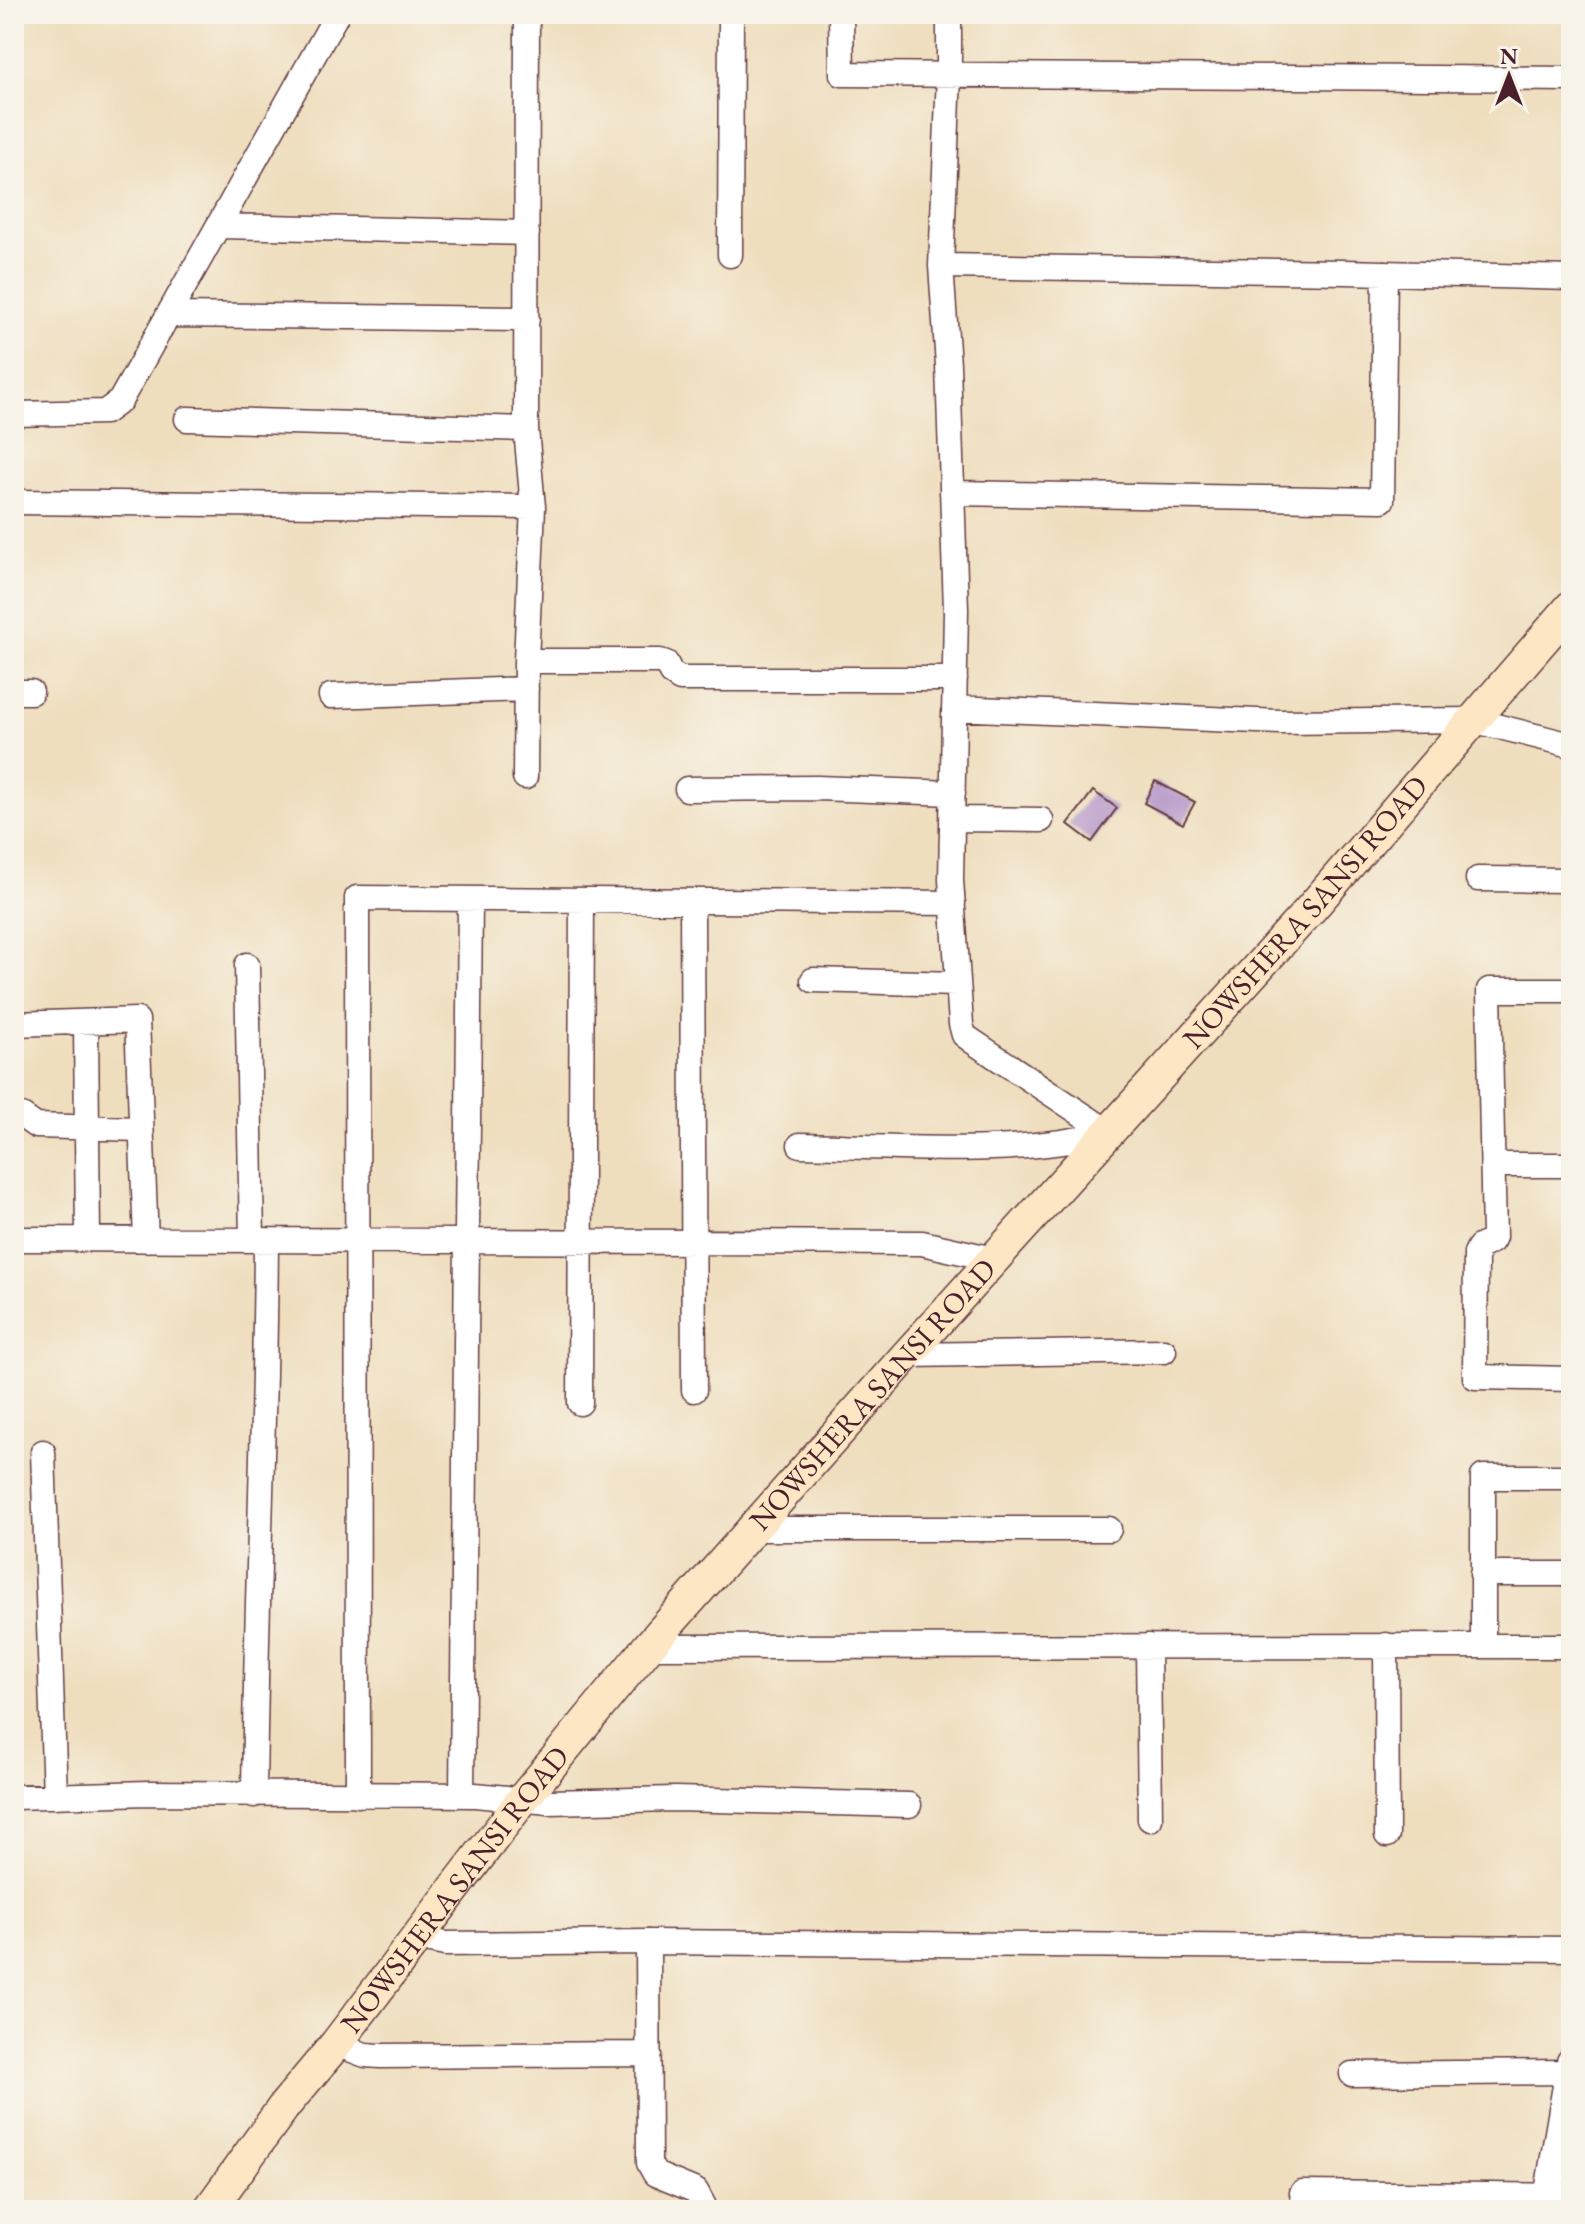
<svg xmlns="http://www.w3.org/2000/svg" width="1585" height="2224" font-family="'EB Garamond',serif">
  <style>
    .building { fill: #b79aca }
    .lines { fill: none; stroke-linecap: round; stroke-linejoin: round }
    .minor-casing { stroke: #633c41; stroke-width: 27 }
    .tertiary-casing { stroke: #633c41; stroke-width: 31 }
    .secondary-casing { stroke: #633c41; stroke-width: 35 }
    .minor { stroke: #fff; stroke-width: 24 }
    .tertiary { stroke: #fff; stroke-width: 28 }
    .secondary { stroke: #fce6c4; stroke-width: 32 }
    .labels { text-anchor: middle; stroke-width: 6; stroke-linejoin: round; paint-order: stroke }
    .street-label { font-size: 30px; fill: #4a1f2b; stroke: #f7f3e8 }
  </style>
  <rect width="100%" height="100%" fill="#f7f3e8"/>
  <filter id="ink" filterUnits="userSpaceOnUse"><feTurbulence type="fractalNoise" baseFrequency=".0125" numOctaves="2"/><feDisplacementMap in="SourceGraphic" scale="16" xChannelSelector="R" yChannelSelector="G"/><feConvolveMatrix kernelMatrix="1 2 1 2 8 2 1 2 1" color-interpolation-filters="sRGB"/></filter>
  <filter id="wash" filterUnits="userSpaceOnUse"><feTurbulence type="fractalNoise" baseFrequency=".006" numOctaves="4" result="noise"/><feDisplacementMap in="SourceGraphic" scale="32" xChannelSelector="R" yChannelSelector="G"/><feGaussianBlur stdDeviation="1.8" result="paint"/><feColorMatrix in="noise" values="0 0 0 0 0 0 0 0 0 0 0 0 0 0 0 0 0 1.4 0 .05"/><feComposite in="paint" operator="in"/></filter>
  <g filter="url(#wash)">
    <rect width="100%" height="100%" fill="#efdebe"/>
    <g id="blocks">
      <!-- building -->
      <path class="building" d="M1155 781 1195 802 1183 824 1144 803Z
        M1093 791 1117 808 1092 842 1068 824Z"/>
    </g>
  </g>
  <g filter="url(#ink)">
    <use href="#blocks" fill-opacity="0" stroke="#633c41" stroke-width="2"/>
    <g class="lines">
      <!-- minor casing -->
      <g class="minor-casing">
        <path id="minor" d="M841 14 842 74 1571 79
          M949 14V75L941 266 948 365 956 610 951 880 961 1024 964 1035 972 1041 1110 1133
          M219 226 527 233
          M730 255 731 14
          M941 266 1346 272 1571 278
          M168 315 527 319
          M14 414 105 412 120 401 337 14
          M187 419 526 429
          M952 493 1382 500 1385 273
          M14 502 533 507
          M526 661H660L666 663 671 673 680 679H955
          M14 692H31
          M331 696 526 689
          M954 708 1281 722 1472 720 1571 745
          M525 777 526 661 533 507 526 429 527 14
          M687 789 817 788 953 793
          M952 819 1041 820
          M1478 879 1571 880
          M692 901 694 1390
          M247 965 252 1240
          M813 980 956 984
          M1571 990H1489L1494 1237 1492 1241 1479 1247 1476 1253 1475 1377 1571 1379
          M14 1024 137 1020 146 1240
          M86 1024 88 1239
          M14 1116H22L36 1126 140 1129
          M800 1145C902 1147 1010 1157 1110 1133
          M1493 1165H1571
          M14 1239 922 1243 993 1259
          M907 1355 1164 1351
          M580 1403 582 900
          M43 1452 55 1796
          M752 1529H1109
          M1482 1574H1571
          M1386 1645 1387 1835
          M1483 1645V1477H1571
          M1148 1646 1150 1819
          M648 1647 1571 1646
          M254 1795C256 1610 265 1425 266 1240
          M358 1795 357 898 953 903
          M462 1795 470 899
          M14 1797 148 1793 475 1795 549 1802 675 1799 909 1805
          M418 1934 430 1941 445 1944 648 1942 1571 1949
          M648 1942 649 2163 655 2174 696 2191 706 2210
          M336 2044 365 2055 380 2056 649 2054
          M1352 2074 1569 2072
          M1302 2193 1571 2196"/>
      </g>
      <!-- tertiary casing -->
      <g class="tertiary-casing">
        <path id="tertiary" d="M1546 2210 1571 2062"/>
      </g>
      <!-- secondary casing -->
      <g class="secondary-casing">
        <g id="secondary">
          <path id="s1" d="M209 2210 285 2105 336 2044 522 1800 648 1647 907 1355 1308 912 1571 607"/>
        </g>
      </g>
      <!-- minor -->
      <use href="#minor" class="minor"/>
      <!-- tertiary -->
      <use href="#tertiary" class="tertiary"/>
      <!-- secondary -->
      <use href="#secondary" class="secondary"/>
    </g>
  </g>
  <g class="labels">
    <!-- street labels -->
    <g class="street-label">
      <text dy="10" stroke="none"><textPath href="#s1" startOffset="1700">NOWSHERA SANSI ROAD</textPath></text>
      <text dy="10" stroke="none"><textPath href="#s1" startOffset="1052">NOWSHERA SANSI ROAD</textPath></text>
      <text dy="10" stroke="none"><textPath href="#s1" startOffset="404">NOWSHERA SANSI ROAD</textPath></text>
    </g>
  </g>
  <!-- margin -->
  <rect width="1585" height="2224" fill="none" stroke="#f7f3e8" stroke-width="48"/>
  <!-- north arrow -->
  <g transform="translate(1509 76)" stroke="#f7f3e8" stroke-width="6" paint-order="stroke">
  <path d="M0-6L14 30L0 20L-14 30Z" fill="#4a1f2b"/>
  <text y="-12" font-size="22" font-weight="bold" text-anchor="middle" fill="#4a1f2b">N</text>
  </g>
</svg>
